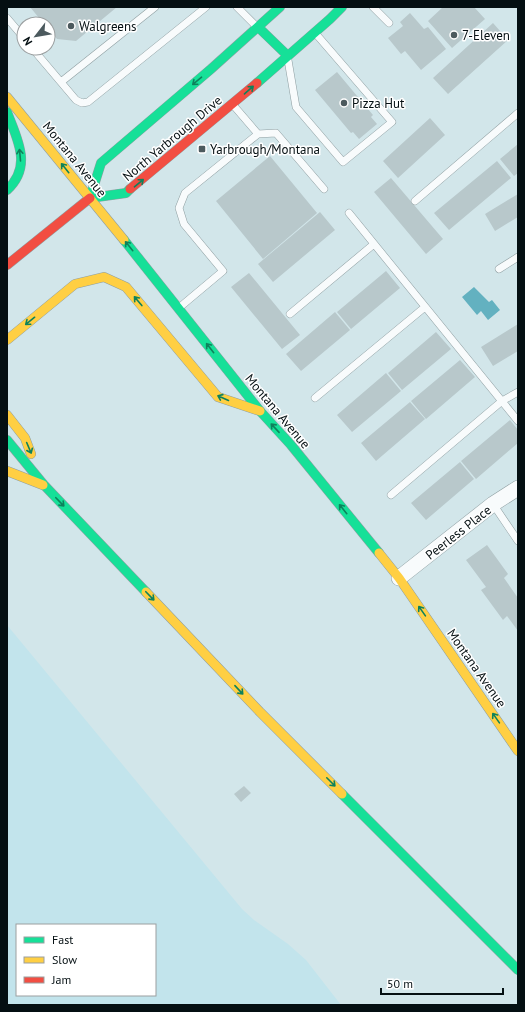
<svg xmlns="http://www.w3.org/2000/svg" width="525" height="1012" font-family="'PT Sans',sans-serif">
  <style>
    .built { fill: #c2e4ec; fill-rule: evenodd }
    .water { fill: #63b1c0 }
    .building { fill: #b8c8cb }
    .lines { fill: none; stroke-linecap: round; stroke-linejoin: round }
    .lane-casing { stroke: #8f9fa2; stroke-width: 8 }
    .street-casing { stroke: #8f9fa2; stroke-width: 16 }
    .fast-casing { stroke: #8f9fa2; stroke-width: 10 }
    .slow-casing { stroke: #8f9fa2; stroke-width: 10 }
    .jam-casing { stroke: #8f9fa2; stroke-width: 10 }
    .lane { stroke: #f8fbfc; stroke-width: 7 }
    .street { stroke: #f8fbfc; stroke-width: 15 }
    .fast { stroke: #16e098; stroke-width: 9 }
    .slow { stroke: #ffcf43; stroke-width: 9 }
    .jam { stroke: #f24e42; stroke-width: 9 }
    .oneway { stroke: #0e825c }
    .poi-dot { fill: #4c5a5e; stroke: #fff; stroke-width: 1.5 }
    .labels { text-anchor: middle; stroke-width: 3; stroke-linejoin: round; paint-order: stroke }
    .poi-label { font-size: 13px; fill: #040f12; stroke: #fff; text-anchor: start }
    .street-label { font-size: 13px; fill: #040f12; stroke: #fff }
  </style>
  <rect width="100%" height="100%" fill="#d2e6ea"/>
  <!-- built -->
  <path class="built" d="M7 625 242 909 254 920 288 944 306 960 341 1005H7ZM17 925H155V995H17Z"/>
  <!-- water -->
  <path class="water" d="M474 287 489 302 492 300 500 310 488 320 481 311 477 315 462 297Z"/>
  <!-- building -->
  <path class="building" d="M30 7H117L76 41 57 39 48 28V24H44Z
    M443 7H474L485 19 452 48 428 21Z
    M410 13 424 29 428 27 446 49 421 70 405 51 401 54 388 38 403 26 400 22Z
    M493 23 508 40 448 94 433 78Z
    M337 72 373 115 371 117 377 124 359 139 353 132 351 133 315 90Z
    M430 118 445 135 398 178 383 161Z
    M518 144V173L514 176 500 159Z
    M270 156 317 213 263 259 216 201Z
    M497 161 511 178 449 230 434 213Z
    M391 178 443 239 426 254 374 192Z
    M518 194V217L495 231 485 214Z
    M320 212 335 230 273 282 258 264Z
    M386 271 400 288 351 329 337 312Z
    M249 273 300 335 282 349 231 287Z
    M335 312 350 330 301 371 286 354Z
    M518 324V351L493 366 481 347Z
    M436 332 451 349 402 390 388 373Z
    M460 360 475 377 426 419 411 401Z
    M386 373 401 391 352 432 337 415Z
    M410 402 425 419 376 461 361 443Z
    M510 420 518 430V443L476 479 461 461Z
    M460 462 474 479 426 520 411 503Z
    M487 545 508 574 504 578 518 598V631L507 616 503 620 481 590 486 587 466 560Z
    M244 786 251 793 241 802 234 794Z"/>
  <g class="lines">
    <!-- lane casing -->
    <g class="lane-casing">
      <path id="lane" d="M237 7 256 26
        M373 7 389 23
        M7 18 24 38
        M32 48 76 100 82 103 88 102 206 7
        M288 60 296 107 343 162 392 122 316 34
        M61 82 155 7
        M258 134 276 133 324 189
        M415 201 518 113
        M349 213 518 421
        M499 269 518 257
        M180 307 223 271 184 224 179 208 185 193 258 134 234 106
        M290 314 374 244
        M315 398 425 307
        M391 495 502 401 518 392
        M493 504 518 541"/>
    </g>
    <!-- street casing -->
    <g class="street-casing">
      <path id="street" d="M399 578 493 504 518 488"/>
    </g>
    <!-- fast casing -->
    <g class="fast-casing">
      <path id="fast" d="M258 27 288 56
        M257 83 330 19 342 7
        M7 112C17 139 33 166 7 190
        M130 189 126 193 90 198 101 163 211 69 280 7
        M124 240 260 411 291 445 379 553
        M7 440 44 485 146 592
        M342 794 518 970"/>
    </g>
    <!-- slow casing -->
    <g class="slow-casing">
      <path id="slow" d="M7 97 124 240
        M7 340 75 284 104 277 126 287 218 397 260 411
        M7 415 25 438 31 454
        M7 471 43 485
        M379 553 399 578 518 751
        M146 592 260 712 342 794"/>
    </g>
    <!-- jam casing -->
    <g class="jam-casing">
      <path id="jam" d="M130 189 257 83
        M7 265 90 198"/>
    </g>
    <!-- lane -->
    <use href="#lane" class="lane"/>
    <!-- street -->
    <use href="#street" class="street"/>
    <!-- fast -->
    <use href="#fast" class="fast"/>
    <!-- slow -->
    <use href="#slow" class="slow"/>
    <!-- jam -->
    <use href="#jam" class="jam"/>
  </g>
  <!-- one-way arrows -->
  <defs><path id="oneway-shaft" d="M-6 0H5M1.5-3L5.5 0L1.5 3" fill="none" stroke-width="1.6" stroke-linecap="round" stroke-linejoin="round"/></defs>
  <g class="oneway">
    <use href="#oneway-shaft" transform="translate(197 81) rotate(140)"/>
    <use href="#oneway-shaft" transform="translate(249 90) rotate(-41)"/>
    <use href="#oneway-shaft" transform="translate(20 155) rotate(-95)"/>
    <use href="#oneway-shaft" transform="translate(65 168) rotate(-129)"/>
    <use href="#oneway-shaft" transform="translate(139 183) rotate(-40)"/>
    <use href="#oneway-shaft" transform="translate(129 246) rotate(-129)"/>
    <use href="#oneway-shaft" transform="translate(138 301) rotate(-130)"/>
    <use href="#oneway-shaft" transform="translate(30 321) rotate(141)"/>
    <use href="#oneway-shaft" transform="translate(210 348) rotate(-128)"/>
    <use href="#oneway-shaft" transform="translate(223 398) rotate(-156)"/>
    <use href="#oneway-shaft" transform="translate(275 428) rotate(-133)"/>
    <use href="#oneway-shaft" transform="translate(29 448) rotate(67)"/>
    <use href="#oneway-shaft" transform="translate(60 502) rotate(46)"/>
    <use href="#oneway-shaft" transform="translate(343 509) rotate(-129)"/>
    <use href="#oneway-shaft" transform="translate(150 596) rotate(46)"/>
    <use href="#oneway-shaft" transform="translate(422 611) rotate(-125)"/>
    <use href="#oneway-shaft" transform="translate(239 690) rotate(47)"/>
    <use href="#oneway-shaft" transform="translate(496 718) rotate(-125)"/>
    <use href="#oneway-shaft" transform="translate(331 782) rotate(45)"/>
  </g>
  <!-- markers -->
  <g class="poi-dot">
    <circle cx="71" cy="26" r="4"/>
    <circle cx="454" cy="35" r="4"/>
    <circle cx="344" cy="103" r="4"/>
    <rect x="198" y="145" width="8" height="8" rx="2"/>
  </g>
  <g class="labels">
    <!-- poi labels -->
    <g class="poi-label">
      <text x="79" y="31">Walgreens</text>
      <text x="462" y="40">7-Eleven</text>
      <text x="352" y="108">Pizza Hut</text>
      <text x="210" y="154">Yarbrough/Montana</text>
    </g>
    <!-- street labels -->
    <g class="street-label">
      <text transform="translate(172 138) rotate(-40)" y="5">North Yarbrough Drive</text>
      <text transform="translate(75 159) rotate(51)" y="5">Montana Avenue</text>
      <text transform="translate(278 411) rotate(50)" y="5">Montana Avenue</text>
      <text transform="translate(458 532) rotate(-38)" y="5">Peerless Place</text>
      <text transform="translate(477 668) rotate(55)" y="5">Montana Avenue</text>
    </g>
  </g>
  <!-- border -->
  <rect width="525" height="1012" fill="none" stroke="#040f12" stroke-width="16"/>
  <!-- legend -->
  <rect x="16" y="924" width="140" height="72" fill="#ffffff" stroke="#9b9fa0"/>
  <rect x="24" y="937" width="20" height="6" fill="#16e098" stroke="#9b9fa0"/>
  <text x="52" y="944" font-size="12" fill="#040f12">Fast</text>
  <rect x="24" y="957" width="20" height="6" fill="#ffcf43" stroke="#9b9fa0"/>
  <text x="52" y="964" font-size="12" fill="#040f12">Slow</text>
  <rect x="24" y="977" width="20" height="6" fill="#f24e42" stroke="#9b9fa0"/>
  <text x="52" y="984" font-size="12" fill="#040f12">Jam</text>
  <!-- north arrow -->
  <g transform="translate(36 36) rotate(239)"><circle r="19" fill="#ffffff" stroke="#9b9fa0"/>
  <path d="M0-3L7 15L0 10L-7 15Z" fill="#4c5a5e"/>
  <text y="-6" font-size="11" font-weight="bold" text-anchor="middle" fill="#040f12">N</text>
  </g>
  <!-- scale -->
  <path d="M381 988v6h122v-6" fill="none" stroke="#040f12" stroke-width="2"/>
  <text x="387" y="988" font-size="12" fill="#040f12" stroke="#ffffff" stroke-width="3" paint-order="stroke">50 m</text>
</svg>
